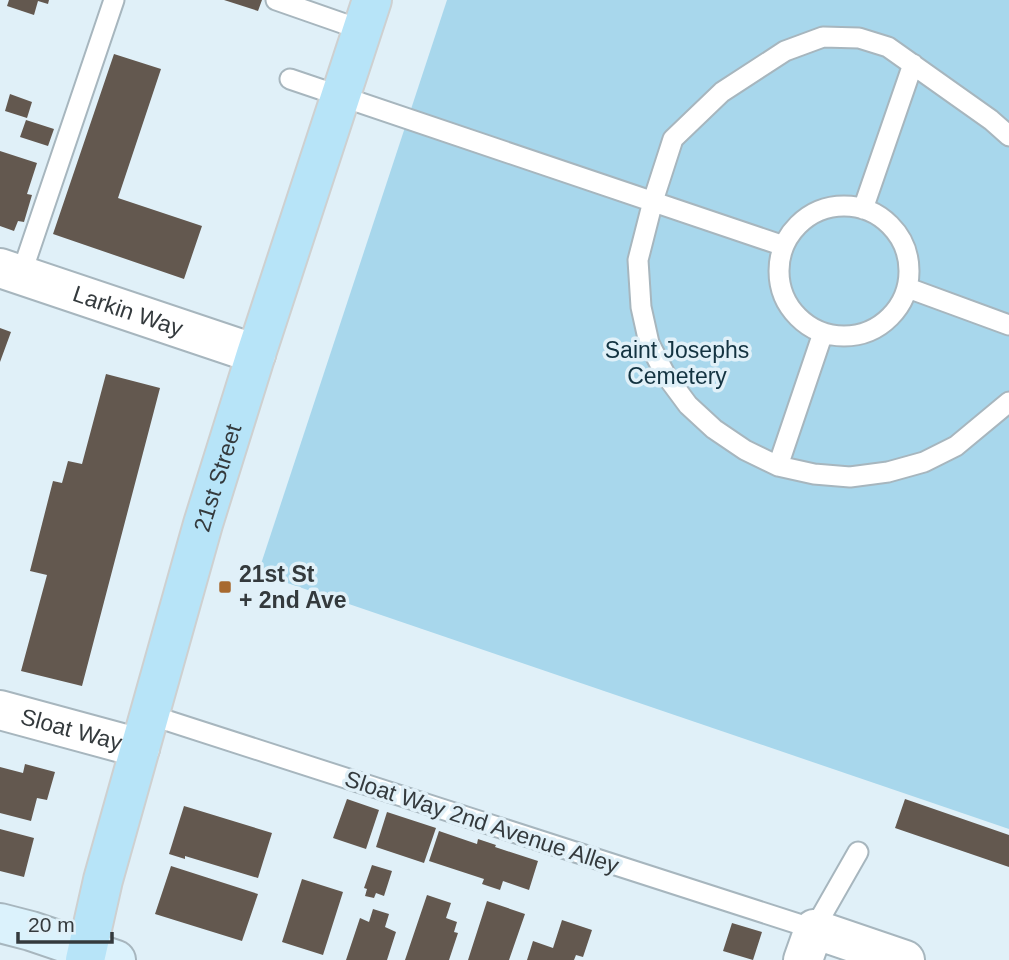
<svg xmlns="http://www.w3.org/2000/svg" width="1009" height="960" font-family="Helvetica,sans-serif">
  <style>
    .green { fill: #a8d7ec }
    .building { fill: #63584f }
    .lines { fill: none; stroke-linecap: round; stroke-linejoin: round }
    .lane-casing { stroke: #a7b6be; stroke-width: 23 }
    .street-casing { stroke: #a7b6be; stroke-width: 42 }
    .secondary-casing { stroke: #a7b6be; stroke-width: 42 }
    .primary-casing { stroke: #ced0d0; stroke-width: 42 }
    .lane { stroke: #fff; stroke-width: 19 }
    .street { stroke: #fff; stroke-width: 38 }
    .secondary { stroke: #dbf2fc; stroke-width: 38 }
    .primary { stroke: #b7e4f8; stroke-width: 38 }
    .poi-dot { fill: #a7692f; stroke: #e0f0f8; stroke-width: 2.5 }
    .labels { text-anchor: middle; stroke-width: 7; stroke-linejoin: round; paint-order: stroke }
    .street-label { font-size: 23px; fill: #343a3d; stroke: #e0f0f8 }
    .park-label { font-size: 23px; fill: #133341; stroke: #e0f0f8 }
    .poi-label { font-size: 23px; font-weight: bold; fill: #343a3d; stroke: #e0f0f8; text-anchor: start }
  </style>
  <rect width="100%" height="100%" fill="#e0f0f8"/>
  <!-- green -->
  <path class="green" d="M447 0H1009V829L258 573Z"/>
  <!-- building -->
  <path class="building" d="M9 0H49L48 4 38 1 34 15 7 6Z
    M224 0H262L258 11Z
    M114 54 161 69 118 198 202 226 184 279 53 234Z
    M10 94 32 102 27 118 5 111Z
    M26 120 54 129 48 146 20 137Z
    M0 151 37 163 27 194 32 195 24 222 18 221 14 231 0 226Z
    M0 328 11 332 0 362Z
    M106 374 160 388 82 686 21 671 47 575 30 571 53 481 62 483 68 461 82 464Z
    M25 764 55 772 47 800 37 798 31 821 0 813V767L23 773Z
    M347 799 379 810 366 849 333 838Z
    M905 799 1009 835V867L895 828Z
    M184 806 272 833 258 878 185 856V859L169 854Z
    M387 812 436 828 424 863 376 847Z
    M0 829 34 838 24 877 0 871Z
    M439 831 477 844 478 839 496 845 495 847 538 861 529 890 503 881 500 890 482 884 484 879 429 861Z
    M372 865 392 871 384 896 376 893 374 898 365 896 367 889 364 888Z
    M171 866 258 894 242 941 155 914Z
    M302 879 343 892 323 955 282 942Z
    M427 895 451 903 446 918 457 922 454 932 458 933 449 960H405Z
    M487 901 525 914 509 960H468Z
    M373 909 389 914 385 927 396 932 387 960H346L360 918 369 922Z
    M562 920 592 930 583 957 576 955 574 960H527L533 941 553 948Z
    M732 923 762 932 753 960 723 951Z"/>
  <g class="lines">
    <!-- lane casing -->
    <g class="lane-casing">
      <path id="lane" d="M276 0 362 30
        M290 79 784 246
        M1009 136 991 120 888 47 859 38 823 37 785 51 722 92 673 139 653 201 638 260 641 307 649 343 665 374 688 405 714 429 745 450 778 466 814 474 850 477 888 472 924 462 956 446 1009 402
        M779 271a65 65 0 1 1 130 0a65 65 0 1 1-130 0Z
        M863 209 913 64
        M21 275 114 0
        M908 288 1009 325
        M778 466 823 333
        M150 715 814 929 858 852"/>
    </g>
    <!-- street casing -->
    <g class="street-casing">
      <g id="street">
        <path id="s1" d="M0 268 256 354"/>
        <path id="s2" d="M0 710 140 748"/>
        <path d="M803 960 814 929 905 960"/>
      </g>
    </g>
    <!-- secondary casing -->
    <g class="secondary-casing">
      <path id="secondary" d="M0 923 31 931 116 960"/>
    </g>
    <!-- primary casing -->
    <g class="primary-casing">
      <g id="primary">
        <path id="s3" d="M85 960 103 880 203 524 256 354 372 0"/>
      </g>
    </g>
    <!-- lane -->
    <use href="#lane" class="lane"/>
    <!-- street -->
    <use href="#street" class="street"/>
    <!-- secondary -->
    <use href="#secondary" class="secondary"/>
    <!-- primary -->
    <use href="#primary" class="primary"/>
  </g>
  <!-- markers -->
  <rect class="poi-dot" x="218" y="580" width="14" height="14" rx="3.5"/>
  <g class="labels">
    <!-- street labels -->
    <g class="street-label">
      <text dy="8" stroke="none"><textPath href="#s1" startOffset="135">Larkin Way</textPath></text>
      <text dy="8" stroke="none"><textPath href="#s3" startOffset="500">21st Street</textPath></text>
      <text dy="8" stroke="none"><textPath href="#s2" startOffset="74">Sloat Way</textPath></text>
      <text transform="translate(482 822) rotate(18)" y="8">Sloat Way 2nd Avenue Alley</text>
    </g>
    <!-- park labels -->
    <g class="park-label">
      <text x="677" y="358">Saint Josephs<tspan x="677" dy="26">Cemetery</tspan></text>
    </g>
    <!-- poi labels -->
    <g class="poi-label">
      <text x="239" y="582">21st St<tspan x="239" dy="26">+ 2nd Ave</tspan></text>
    </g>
  </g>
  <!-- scale -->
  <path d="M18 932v10h94v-10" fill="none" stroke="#343a3d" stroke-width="3.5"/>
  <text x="28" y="932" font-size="21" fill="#343a3d" stroke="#e0f0f8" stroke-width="5" paint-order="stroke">20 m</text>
</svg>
